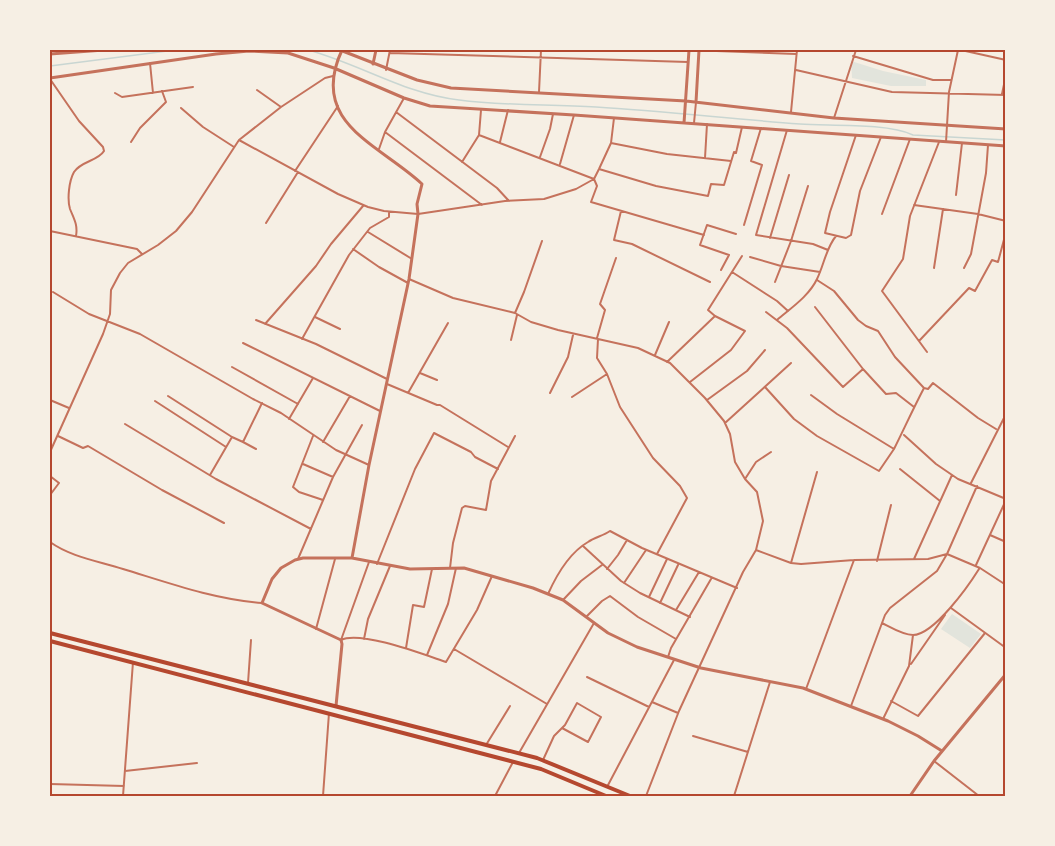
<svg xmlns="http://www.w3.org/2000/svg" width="1055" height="846" font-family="Inter,sans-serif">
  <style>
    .green { fill: #e2e4dc }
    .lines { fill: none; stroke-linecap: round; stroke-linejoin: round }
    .stream { stroke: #c9d6d2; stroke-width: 1.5 }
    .pedestrian { stroke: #c5725c; stroke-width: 2 }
    .minor { stroke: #c5725c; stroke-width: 2 }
    .tertiary { stroke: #c5725c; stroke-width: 3 }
    .primary { stroke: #b5482f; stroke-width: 4 }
    .neatline { fill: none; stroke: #b5482f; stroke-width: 2 }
  </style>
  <rect width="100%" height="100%" fill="#f6efe4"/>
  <!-- green -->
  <path class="green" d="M851 61 883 71 926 80V86H891L852 78Z
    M952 614 981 634 970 648 941 629Z"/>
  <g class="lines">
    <!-- stream -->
    <path class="stream" d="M308 50C360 64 405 94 459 100 504 106 550 104 596 107 664 111 732 119 800 124 830 126 888 123 913 135L1006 140
      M50 66 175 50"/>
    <!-- pedestrian -->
    <path class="pedestrian" d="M694 123 696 102"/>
    <!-- minor -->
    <path class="minor" d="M689 50 796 54
      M961 50 1006 60
      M50 51V50
      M390 53 688 62
      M853 56 933 80H951
      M150 63 153 93
      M386 70 390 50
      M796 70 892 92 1006 95
      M50 79 79 121 103 147 104 151C98 161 81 161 74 172 69 181 67 199 70 209 74 219 78 225 76 236
      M257 90 281 107
      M539 92 541 50
      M115 93 122 97 193 87
      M1002 94 1006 75
      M181 108 203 127 234 147
      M396 112 497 188 509 201
      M791 112 797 50
      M834 118 856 50
      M787 130 756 235 813 244 828 250
      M385 132 482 205
      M479 135 594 179
      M856 135 830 212 825 233 846 238 851 235 860 191 881 137
      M239 140 338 194 368 207 384 211 418 214 505 201 544 199 576 189 594 179 599 169 611 143 614 118
      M131 142 140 128 166 102 162 91
      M500 142 508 110
      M946 142 949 92 958 50
      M611 143 667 154 731 161
      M379 149 385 132 404 98
      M540 157 550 129 553 114
      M705 158 707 124
      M462 162 479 135 481 110
      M560 164 574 115
      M599 169 656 186 708 196 711 184 724 185 734 152 736 153 742 127
      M295 171 338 106
      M594 179 597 186 591 202 704 235
      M956 195 962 143
      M914 205 978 214 1006 221
      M621 211 614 240 632 244 710 282
      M882 214 910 139
      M266 223 298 172
      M744 225 762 165 751 161 761 128
      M50 231 137 249 142 254
      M368 232 412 259
      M770 238 789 175
      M353 249 379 267 408 283
      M750 257 781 266 820 272
      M934 268 943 209
      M964 268 971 254 986 173 988 145
      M721 270 729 255 700 245 707 225 736 234
      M732 272 777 301 788 311
      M409 279 453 298 515 313 531 322 558 330 638 348 670 363 705 398 724 421 730 434 735 462 745 479 757 492 763 521 756 550 743 572 679 711 646 796
      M817 280 834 291 858 320 866 326 878 331 895 357 924 388
      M775 282 791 241 808 186
      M53 292 89 314 140 334 253 399 281 413 336 450 369 465
      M815 307 863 369 886 394 896 393 914 407
      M766 312 787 328 843 387 863 369
      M515 313 524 292 542 241
      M315 317 340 329
      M256 320 316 344 387 379
      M777 320C791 308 809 296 817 279 824 265 826 248 836 236
      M265 324 316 266 331 244 363 206
      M597 338 605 310 600 304 616 258
      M302 339 349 255 370 228 389 217V212
      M598 339 597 358 607 374 620 407 653 458 680 486 687 498 657 554
      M511 340 517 315
      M919 341 969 288 975 291 992 260 998 262 1006 232
      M243 343 380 411
      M927 352 882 291 903 259 910 216 939 142
      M655 355 669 322
      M667 362 715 316
      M232 367 298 404
      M420 373 437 380
      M690 382 731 350 745 331 715 316 708 310 742 256
      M387 384 437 405H440L508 447
      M765 387 794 419 817 436 879 471 894 449
      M408 393 448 323
      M550 393 568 357 573 335
      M811 395 837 414 894 449C904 429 913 409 924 388L928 389 933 383 978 418 996 429
      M168 396 232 437
      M572 397 607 374
      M50 400 69 408
      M707 400 747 371 765 350
      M155 401 226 447
      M289 419 313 378
      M725 423 791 363
      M125 424 216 479 311 529
      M904 435 936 464 958 479 1006 499
      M58 436 83 448 88 446 162 490 224 523
      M313 436 293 487 299 492 323 500
      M243 442 256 449
      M323 442 350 396
      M50 452 103 334 110 314 111 290 120 273 128 263 158 245 176 231 192 212 239 140 281 107 325 78 333 76
      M303 464 333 477
      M900 469 940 501
      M210 475 232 437 243 442 262 403
      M50 476 59 483 50 495
      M745 479 756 462 771 452
      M971 483 1006 414
      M990 535 1006 542
      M50 542C71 557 98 561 123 569 169 583 213 599 262 603
      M583 546 621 581 640 593 690 617
      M756 550 791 563 801 564 854 560 928 559 947 554 980 568 1006 585
      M298 559 333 477 362 425
      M914 559 952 475
      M877 561 891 505
      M791 563 817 472
      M377 564 415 469 434 433 471 452 475 457 498 469
      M976 565 1006 500
      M450 568 453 543 462 508 465 506 486 510 491 481 515 436
      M607 569 618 555 627 540
      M624 583 646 550
      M548 594C557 574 569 553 588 542 595 537 603 536 610 531L642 548 737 588
      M649 597 667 559
      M563 600 581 581 602 565
      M660 603 678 565
      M951 608 1006 648
      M676 610 699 572
      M586 617 602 601 610 596 638 617 676 639
      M882 623C890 627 903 635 913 635 934 635 969 585 979 569
      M316 629 335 559
      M364 639 368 619 390 566
      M341 640C360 630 425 655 446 662L477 610 492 576
      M341 640 369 562
      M406 648 413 605 424 607 432 569
      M454 649 547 704
      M427 655 448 604 456 568
      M668 657 671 648 711 579
      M911 664 945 615
      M587 677 649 707
      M248 683 251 640
      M806 689 854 560
      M891 701 918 716 985 633
      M652 702 678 713
      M851 706 885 615 890 608 937 571 947 554 977 486
      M883 719 909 666 913 635
      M693 736 748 752
      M486 745 510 706
      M519 753 594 623
      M543 760 554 736 565 725 577 703 601 717 588 742 562 728
      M934 761 979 796
      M125 771 197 763
      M50 784 124 786
      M607 787 674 660
      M123 796 133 662
      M323 796 329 713
      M495 796 513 762
      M734 796 770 682"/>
    <!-- tertiary -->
    <path class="tertiary" d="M340 50 417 80 451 88 686 101 834 118 1006 129
      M342 50C308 123 379 144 422 184L417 204 418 214 409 279 369 465 352 558
      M50 54 104 50
      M373 64 376 50
      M50 78 216 54 249 51 288 53 334 68 404 98 430 106 574 115 1006 146
      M696 102 699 50
      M684 123 689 50
      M336 706 342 644 341 640 262 603 272 579 281 568 295 560 303 558H352L410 569 464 568 533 588 563 600 608 633 637 647 701 668 803 688 888 721 918 736 942 751
      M910 796 934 761 1006 674"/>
    <!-- primary -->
    <path class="primary" d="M50 633 537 758 630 796
      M50 641 541 769 606 796"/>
  </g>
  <!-- border -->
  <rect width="1055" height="846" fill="none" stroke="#f6efe4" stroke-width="102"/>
  <rect x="51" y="51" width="953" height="744" class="neatline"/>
</svg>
